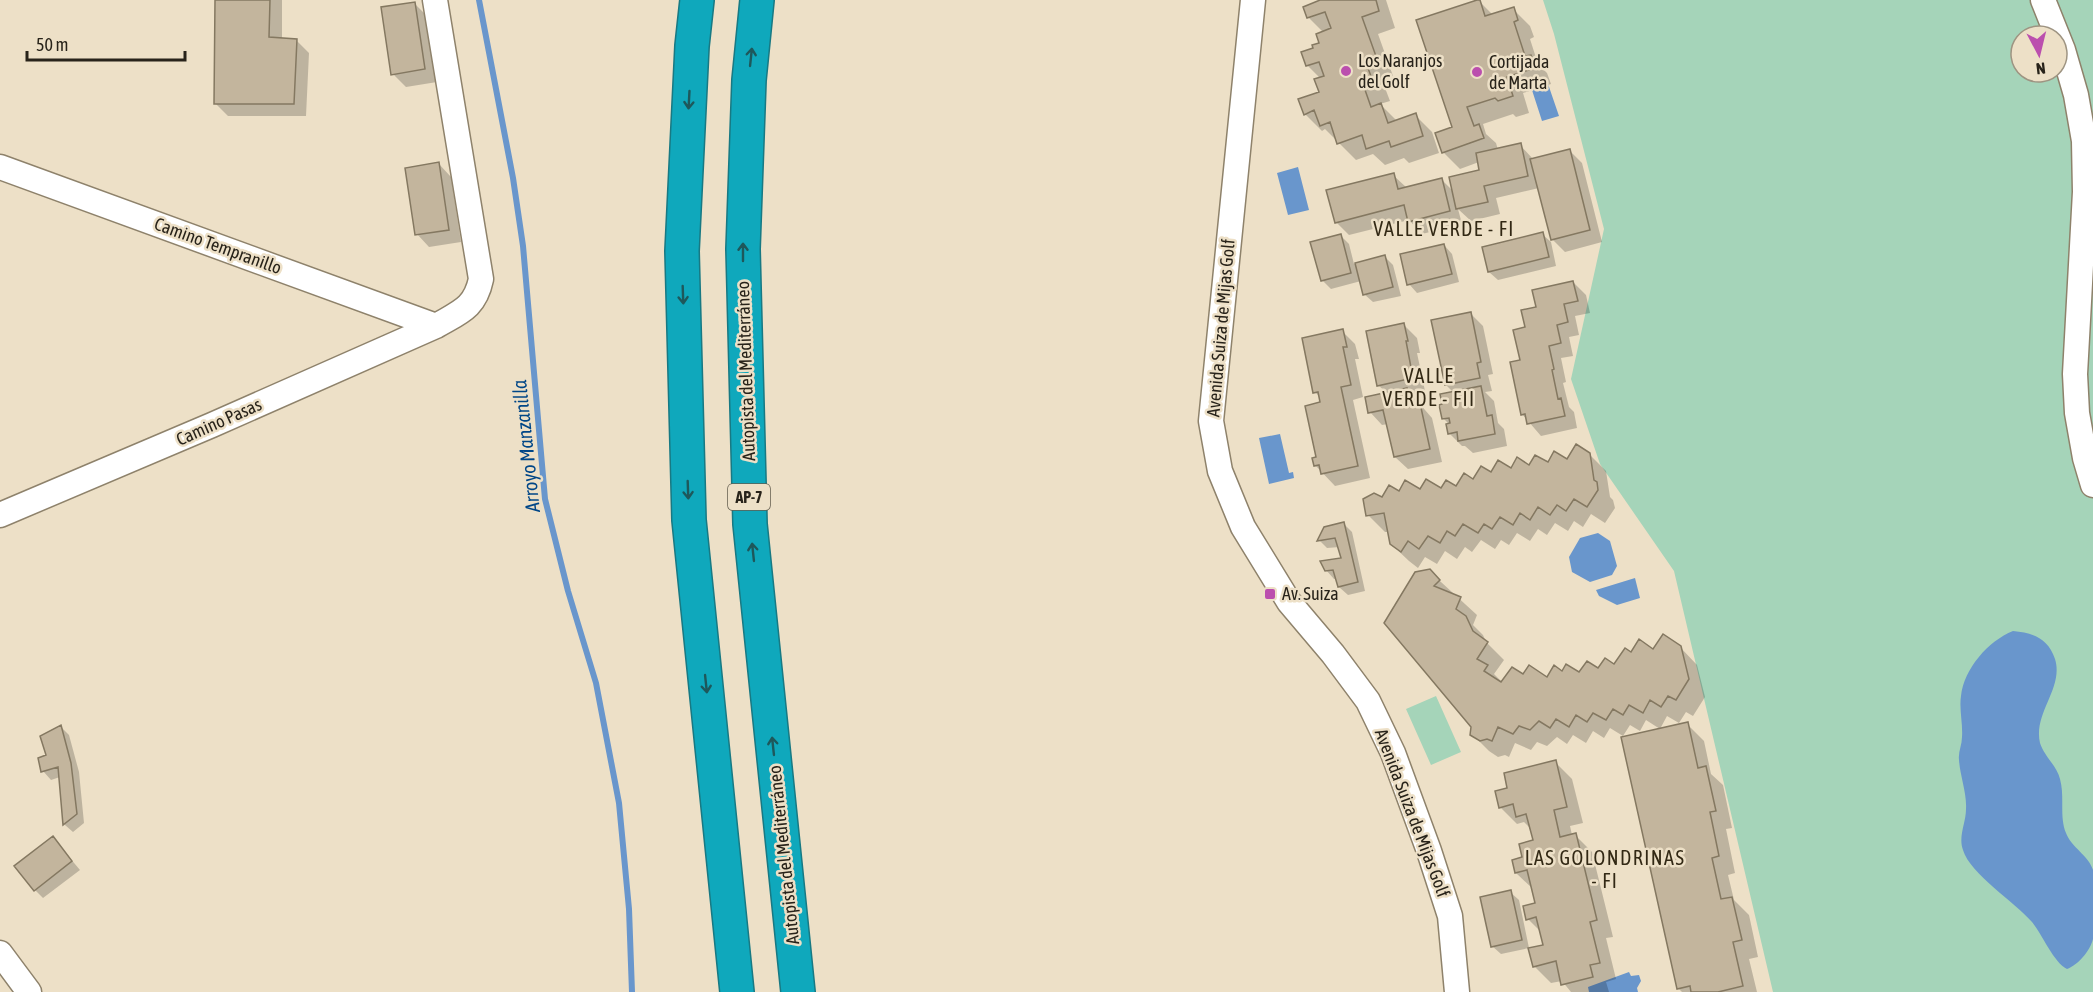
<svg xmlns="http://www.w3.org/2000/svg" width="2093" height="992" font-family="'Asap Condensed',sans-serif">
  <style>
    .green { fill: #a5d4b9; fill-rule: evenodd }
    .water { fill: #6996cc }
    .shadow { fill: #0003 }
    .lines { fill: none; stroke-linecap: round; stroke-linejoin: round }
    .stream { stroke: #6996cc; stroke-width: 6 }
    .building { fill: #c3b59d; stroke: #847861; stroke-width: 1.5 }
    .minor-casing { stroke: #8e826b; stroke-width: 27 }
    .motorway-casing { stroke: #187983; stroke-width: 36 }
    .minor { stroke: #fff; stroke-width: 24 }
    .motorway { stroke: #0fa8bc; stroke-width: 33 }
    .oneway { stroke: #1e585b }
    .poi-dot { fill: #bb4fae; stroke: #ede0c7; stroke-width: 2 }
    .labels { text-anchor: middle; stroke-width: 5; stroke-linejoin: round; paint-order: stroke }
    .shield { fill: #ede0c7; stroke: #635c4e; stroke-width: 1.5 }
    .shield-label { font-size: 16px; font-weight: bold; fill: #28231a }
    .poi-label { font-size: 18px; fill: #28231a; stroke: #ede0c7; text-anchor: start }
    .street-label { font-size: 18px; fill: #28231a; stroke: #ede0c7 }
    .neighbourhood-label { font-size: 20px; letter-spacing: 1.5px; fill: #322814; stroke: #ede0c7 }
    .water-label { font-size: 20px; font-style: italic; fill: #004687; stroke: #ede0c7 }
  </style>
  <rect width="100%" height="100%" fill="#ede0c7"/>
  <!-- green -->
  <path class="green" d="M1543 0H2093V992H1773L1674 571 1600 464 1571 379 1604 229 1554 34ZM2021 36H2057V72H2021Z
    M1436 696 1461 752 1431 765 1406 709Z"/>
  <!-- water -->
  <path class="water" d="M1547 81 1559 116 1542 121 1531 87Z
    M1298 167 1309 210 1288 215 1277 173Z
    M1280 434 1289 473 1293 472 1294 478 1269 484 1259 438Z
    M1598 533 1610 541 1617 566 1612 575 1590 582 1572 572 1569 557 1580 538Z
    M1635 578 1640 598 1617 605 1599 596 1596 590Z
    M2013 631C2033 633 2048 638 2055 659 2064 688 2033 713 2040 743 2044 756 2057 766 2060 779 2065 797 2059 816 2066 833 2071 847 2089 856 2093 870 2093 878 2093 889 2093 898 2093 910 2093 927 2093 939 2090 951 2078 965 2067 969 2054 963 2042 934 2032 922 2015 902 1970 874 1963 850 1958 836 1966 823 1966 809 1967 793 1960 776 1959 760 1958 752 1962 745 1962 737 1963 724 1959 709 1961 696 1964 669 1988 641 2013 631Z
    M1629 972 1631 976 1639 975 1641 981 1637 988 1638 992H1589L1588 987Z"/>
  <!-- shadow -->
  <path class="shadow" d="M216 0H282V39L296 40 309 53 306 116H228L215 103Z
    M1322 0H1386L1395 28 1378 34 1393 76 1382 80 1390 101 1380 104 1397 121 1415 115 1432 132 1439 153 1409 163 1404 158 1385 165 1373 154 1356 160 1325 129 1322 131 1305 114 1321 93V79L1307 65 1315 49 1321 44 1324 33 1308 17Z
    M1479 1 1493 15 1513 9 1530 26 1534 37 1530 39 1538 64 1547 73 1551 84 1523 93 1529 113 1516 117 1513 114 1483 124 1486 134 1496 143 1498 150 1520 145 1533 159 1569 150 1582 163 1602 242 1565 252 1552 239 1539 188 1496 198 1500 214 1471 221 1458 209 1462 224 1422 234 1409 220 1349 235 1336 222 1393 175 1407 188 1441 179 1454 192 1481 171 1479 162 1460 169 1443 152 1453 128Z
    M414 3 427 16 437 82 406 87 393 74Z
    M439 164 451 177 461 242 429 247 417 234Z
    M1542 234 1551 242 1556 266 1498 280 1489 272Z
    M1341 236 1349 244 1354 264 1385 257 1393 265 1401 296 1373 302 1364 294 1361 281 1331 289 1322 280Z
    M1444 245 1452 254 1459 282 1417 293 1409 284Z
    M1573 282 1586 295 1590 313 1575 316 1579 335 1569 337 1573 356 1561 358 1566 382 1563 383 1569 407 1574 412 1577 428 1541 436 1522 414 1521 362 1527 329 1538 308Z
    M1470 313 1483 326 1493 374 1488 375 1492 391 1485 392 1494 401 1498 423 1504 429 1507 446 1473 453 1465 446H1462L1449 433 1450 425 1443 418 1454 393 1446 385Z
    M1404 325 1417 338 1420 353H1417L1425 391 1411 394 1432 418 1442 462 1408 469 1395 457 1388 424 1382 425 1370 412 1388 394 1378 385Z
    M1342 331 1355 344 1359 359H1355L1363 397 1353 400 1370 478 1335 486 1315 465 1318 458 1322 404 1321 398 1315 392Z
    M1589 454 1606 471 1610 497 1613 500 1615 508 1605 523 1591 514 1583 527 1574 521 1568 531 1555 523 1547 535 1538 529 1530 541 1517 533 1509 545 1501 540 1495 549 1481 540 1472 552 1465 547 1457 559 1445 551 1437 564 1425 557 1418 568 1409 561 1391 544 1389 532H1385L1368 515 1382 499 1400 493 1456 488 1491 474 1567 461Z
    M1343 523 1352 532 1365 591 1348 595 1339 587 1337 579H1334L1326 570 1343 559 1340 547 1327 548 1319 540Z
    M1429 571 1477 615 1473 625 1483 635 1486 642 1504 660 1494 674 1503 683 1524 676 1547 679 1563 673 1579 675 1615 666 1631 654 1680 647 1697 665 1705 697 1693 716 1686 712 1679 723 1667 716 1660 729 1646 720 1640 731 1630 725 1623 736 1610 728 1604 738 1593 731 1586 743 1573 735 1567 744 1557 737 1547 746 1537 742 1531 750 1515 743 1509 757 1505 755 1498 757 1489 751 1472 734 1473 726Z
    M1687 724 1704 741 1711 774 1723 785 1732 828 1726 829 1735 873 1728 875 1734 900 1749 915 1758 957 1749 959 1757 992H1682L1678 988Z
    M61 727 69 735 79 772 84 823 73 832 65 825 60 777 51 780 43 771Z
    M1555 762 1572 779 1583 823 1570 826 1572 835H1575L1592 852 1613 937 1606 938 1616 979 1606 982 1609 992H1571L1562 981 1551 983 1534 966 1545 946 1542 933 1528 919 1537 904 1534 890 1516 873 1534 841 1532 830 1524 822 1517 824 1500 807 1509 789Z
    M53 838 80 870 43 898 35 890Z
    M1510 892 1519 900 1529 948 1501 954 1492 946Z"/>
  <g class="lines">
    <!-- stream -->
    <path class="stream" d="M479 0 513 178 523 246 545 499 568 591 596 683 619 803 629 909 632 992"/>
  </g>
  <!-- building -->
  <path class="building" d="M215 0H270L269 37 297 39 294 104H214Z
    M1376 0 1379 11 1362 17 1377 59 1366 63 1374 84 1364 87 1371 107 1381 103 1388 123 1416 113 1423 136 1391 147 1389 141 1366 149 1362 135 1337 144 1330 122 1320 126 1314 110 1304 115 1298 99 1319 92 1314 79 1324 76 1319 62 1306 66 1301 52 1313 48 1312 45 1319 43 1316 34 1331 28 1325 12 1307 18 1303 7 1320 0Z
    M1477 0H1480L1485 16 1514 7 1518 20 1514 22 1525 56 1531 55 1535 68 1507 77 1513 96 1498 101 1495 98 1467 107 1474 126 1479 124 1484 138 1442 153 1435 133 1452 127 1416 20Z
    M415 2 425 69 391 75 381 7Z
    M1521 143 1528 176 1484 186 1488 202 1456 209 1449 177 1479 170 1476 153Z
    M1570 149 1590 230 1551 240 1530 159Z
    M439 162 449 230 415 235 405 168Z
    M1394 173 1398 189 1442 178 1450 211 1408 222 1404 205 1335 223 1326 190Z
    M1543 232 1549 257 1488 272 1482 247Z
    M1341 234 1351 273 1321 281 1310 242Z
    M1444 244 1452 274 1407 285 1400 254Z
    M1385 255 1393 287 1363 295 1355 263Z
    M1573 281 1578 301 1564 304 1568 322 1557 325 1561 343 1549 346 1554 369 1552 370 1558 399 1561 398 1565 416 1527 424 1525 414 1521 415 1510 362 1520 360 1513 330 1525 327 1521 310 1536 307 1532 290Z
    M1471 312 1481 362 1477 363 1480 378 1445 385 1431 320Z
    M1404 323 1408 341H1406L1413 378 1377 386 1366 331Z
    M1343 329 1347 347H1343L1351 385 1341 387 1358 466 1321 474 1319 465 1314 466 1312 458 1316 457 1305 406 1320 402 1318 392 1313 393 1302 338Z
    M1481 386 1487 416 1492 415 1495 434 1458 441 1457 432 1448 434 1446 424 1450 423 1449 418 1442 419 1439 405 1442 404 1440 394Z
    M1407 388 1411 405 1420 403 1430 449 1394 457 1383 410 1368 413 1365 397Z
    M1576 444 1590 453 1594 480 1597 482 1598 490 1587 507 1574 499 1566 511 1557 505 1550 515 1538 507 1530 520 1520 513 1513 525 1500 517 1492 529 1484 524 1478 533 1463 524 1455 536 1447 531 1440 543 1428 536 1419 549 1408 541 1401 552 1390 544 1384 513 1366 516 1363 499 1374 493 1382 497 1389 485 1399 491 1405 480 1420 489 1426 479 1441 488 1446 480 1456 486 1464 473 1473 479 1481 466 1491 472 1498 460 1511 468 1517 457 1529 465 1535 455 1548 462 1554 451 1567 459Z
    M1344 522 1358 582 1338 587 1333 570 1325 571 1320 561 1341 558 1335 538 1317 541 1324 527Z
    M1430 569 1440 580 1434 586 1461 597 1456 609 1466 616 1473 631 1488 642 1477 659 1488 665 1484 671 1501 682 1512 667 1523 674 1529 665 1547 677 1554 665 1562 671 1566 664 1579 672 1587 661 1598 668 1605 658 1614 664 1625 648 1631 652 1639 639 1653 649 1663 634 1681 646 1689 679 1676 700 1668 696 1661 707 1650 700 1643 713 1629 705 1623 715 1613 709 1606 720 1593 713 1587 722 1576 715 1569 727 1556 719 1550 728 1539 721 1530 730 1519 726 1513 734 1498 727 1492 741 1487 739 1480 741 1470 735 1471 727 1384 623 1415 572Z
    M1688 722 1698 768 1706 766 1716 811 1710 812 1719 856 1712 858 1721 899 1732 897 1742 940 1733 942 1743 986 1718 992H1691L1690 986 1677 989 1621 737Z
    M61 725 71 763 77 814 63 825 58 767 41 772 38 758 46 755 40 736Z
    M1556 760 1567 807 1554 810 1560 837 1576 833 1597 920 1590 922 1600 963 1590 965 1593 977 1561 985 1556 961 1533 967 1528 948 1543 945 1536 917 1526 920 1523 906 1535 903 1527 870 1515 873 1512 860 1522 857 1519 844 1533 840 1526 814 1516 817 1513 804 1499 808 1495 791 1507 788 1504 773Z
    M53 836 72 861 34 891 14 866Z
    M1511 890 1522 940 1491 947 1480 897Z"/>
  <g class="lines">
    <!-- minor casing -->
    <g class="minor-casing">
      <path id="minor" d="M1253 0 1211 421 1220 471 1243 527 1289 602 1333 654 1368 701 1393 753 1429 851 1450 916 1457 992
        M2043 0 2063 50 2076 95 2084 141 2085 192 2075 374 2077 413 2085 458 2093 485
        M0 167 436 326
        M0 515 212 425 436 326C460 312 475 308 481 279L435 0
        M0 953 29 992"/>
    </g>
    <!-- motorway casing -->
    <g class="motorway-casing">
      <path id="motorway" d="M697 0 692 46 682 251 689 520 737 992
        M757 0 749 80 743 249 750 524 798 992"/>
    </g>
    <!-- minor -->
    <use href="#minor" class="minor"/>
    <!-- motorway -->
    <use href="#motorway" class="motorway"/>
  </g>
  <!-- one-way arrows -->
  <defs><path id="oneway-shaft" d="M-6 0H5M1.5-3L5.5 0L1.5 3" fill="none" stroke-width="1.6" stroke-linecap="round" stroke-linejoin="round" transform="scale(1.5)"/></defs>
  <g class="oneway">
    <use href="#oneway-shaft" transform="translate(751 57) rotate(-84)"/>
    <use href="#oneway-shaft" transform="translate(689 100) rotate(93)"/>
    <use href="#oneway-shaft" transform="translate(743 252) rotate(-90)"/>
    <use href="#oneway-shaft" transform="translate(683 295) rotate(88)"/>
    <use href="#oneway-shaft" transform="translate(688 490) rotate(88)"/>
    <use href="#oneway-shaft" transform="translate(753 552) rotate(-96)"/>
    <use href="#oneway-shaft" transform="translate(706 684) rotate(84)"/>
    <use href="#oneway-shaft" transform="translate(773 746) rotate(-96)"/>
  </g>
  <!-- markers -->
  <g class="poi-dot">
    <circle cx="1346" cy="71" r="6"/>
    <circle cx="1477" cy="72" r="6"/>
    <rect x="1264" y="588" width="12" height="12" rx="3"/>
  </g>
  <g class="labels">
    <!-- shield labels -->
    <rect class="shield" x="728" y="484" width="42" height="26" rx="4.5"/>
    <g class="shield-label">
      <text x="749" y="503">AP-7</text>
    </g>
    <!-- poi labels -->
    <g class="poi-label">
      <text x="1358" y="67">Los Naranjos<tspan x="1358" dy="21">del Golf</tspan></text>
      <text x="1489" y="68">Cortijada<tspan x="1489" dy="21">de Marta</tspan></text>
      <text x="1282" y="600">Av. Suiza</text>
    </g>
    <!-- street labels -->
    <g class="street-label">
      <text transform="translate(218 246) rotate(20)" y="6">Camino Tempranillo</text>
      <text transform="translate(1221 328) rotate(-85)" y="6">Avenida Suiza de Mijas Golf</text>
      <text transform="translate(746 371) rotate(-92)" y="6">Autopista del Mediterráneo</text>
      <text transform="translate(219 422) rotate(-24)" y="6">Camino Pasas</text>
      <text transform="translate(1412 813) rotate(69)" y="6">Avenida Suiza de Mijas Golf</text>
      <text transform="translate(784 855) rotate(-96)" y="6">Autopista del Mediterráneo</text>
    </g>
    <!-- neighbourhood labels -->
    <g class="neighbourhood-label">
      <text x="1444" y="236">VALLE VERDE - FI</text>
      <text x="1429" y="383">VALLE<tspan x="1429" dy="23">VERDE - FII</tspan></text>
      <text x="1605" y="865">LAS GOLONDRINAS<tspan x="1605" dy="23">- FI</tspan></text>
    </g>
    <!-- water labels -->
    <g class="water-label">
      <text transform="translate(526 446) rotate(-96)" y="7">Arroyo Manzanilla</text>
    </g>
  </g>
  <!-- north arrow -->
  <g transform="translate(2039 54) rotate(173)"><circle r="28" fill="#ede0c7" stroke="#9e9482" stroke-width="1.5"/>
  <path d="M0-4.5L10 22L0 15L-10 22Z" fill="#bb4fae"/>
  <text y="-9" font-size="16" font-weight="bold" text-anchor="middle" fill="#28231a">N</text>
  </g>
  <!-- scale -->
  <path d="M27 51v9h158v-9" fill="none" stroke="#28231a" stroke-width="3"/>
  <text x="36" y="51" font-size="18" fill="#28231a" stroke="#ede0c7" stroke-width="4.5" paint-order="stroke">50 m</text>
</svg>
